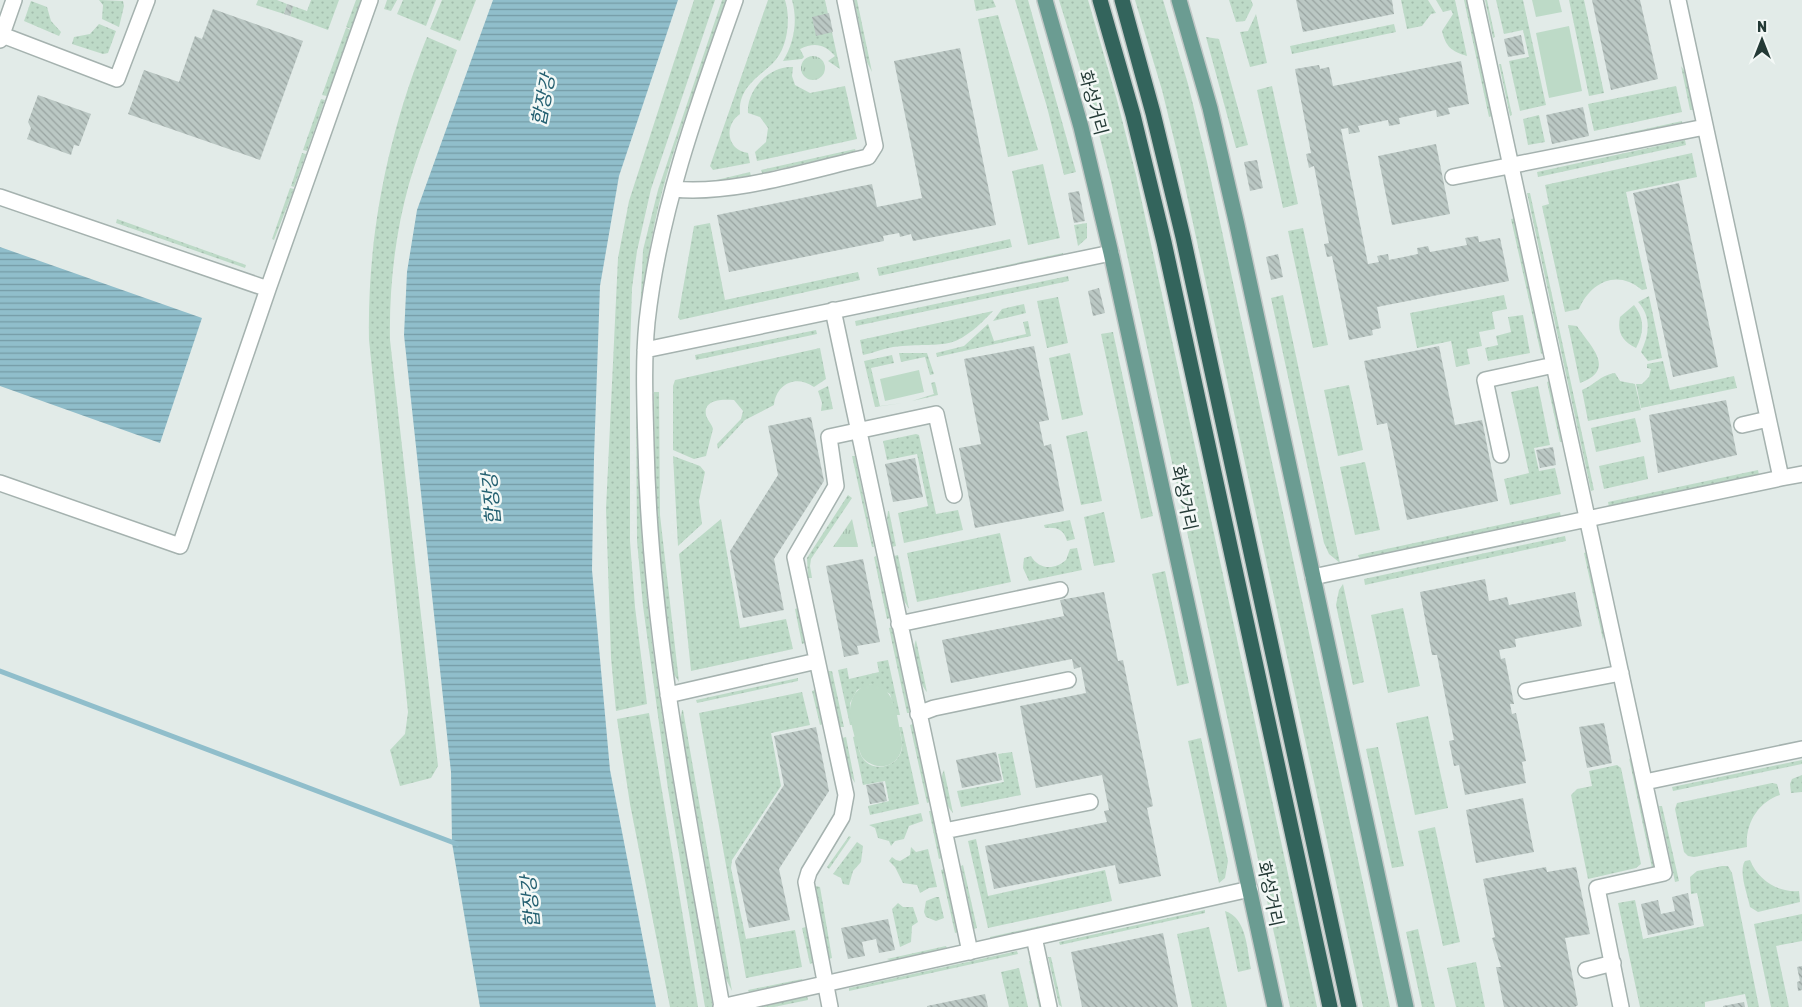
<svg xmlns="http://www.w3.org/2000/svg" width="1802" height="1007" font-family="Rubik,'Noto Sans KR',sans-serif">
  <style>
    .grass { fill: url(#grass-dots) }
    .park { fill: url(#park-tufts) }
    .pitch { fill: #bddac7 }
    .water { fill: url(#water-rules) }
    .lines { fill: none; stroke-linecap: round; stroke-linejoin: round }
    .stream { stroke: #90becb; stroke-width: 5 }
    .building { fill: url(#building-back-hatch) }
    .minor-casing { stroke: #a5b2af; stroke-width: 18 }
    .major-casing { stroke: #c2c8c7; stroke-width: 18 }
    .highway-casing { stroke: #c2c8c7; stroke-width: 18 }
    .minor { stroke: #fff; stroke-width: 15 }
    .major { stroke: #6b9c92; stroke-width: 15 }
    .highway { stroke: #33645c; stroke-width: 15 }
    .labels { text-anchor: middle; stroke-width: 5; stroke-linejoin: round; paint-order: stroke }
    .street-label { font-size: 18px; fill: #243a36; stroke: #f3f8f6 }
    .water-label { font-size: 19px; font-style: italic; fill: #246071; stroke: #f3f8f6 }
  </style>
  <defs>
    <pattern id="grass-dots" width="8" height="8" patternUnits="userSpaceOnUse" patternTransform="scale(1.25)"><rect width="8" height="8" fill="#bddac7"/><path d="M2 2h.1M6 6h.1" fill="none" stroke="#a2bcac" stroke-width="1.8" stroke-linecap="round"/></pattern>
    <pattern id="park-tufts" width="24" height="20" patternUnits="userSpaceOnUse" patternTransform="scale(1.25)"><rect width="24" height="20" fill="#bddac7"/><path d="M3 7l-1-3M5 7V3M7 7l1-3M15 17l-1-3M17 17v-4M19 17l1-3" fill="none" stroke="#a2bcac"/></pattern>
    <pattern id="water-rules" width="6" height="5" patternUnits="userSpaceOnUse" patternTransform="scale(1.25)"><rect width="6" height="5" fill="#90becb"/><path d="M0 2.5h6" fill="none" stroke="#759ba6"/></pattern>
    <pattern id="building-back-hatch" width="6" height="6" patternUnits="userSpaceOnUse" patternTransform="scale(1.25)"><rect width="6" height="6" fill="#bbc8c4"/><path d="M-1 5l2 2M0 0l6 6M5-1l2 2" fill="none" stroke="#98a3a0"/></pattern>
  </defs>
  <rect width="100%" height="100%" fill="#e2ebe8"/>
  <!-- grass -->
  <path class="grass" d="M99 0 123 1 124 6 119 27 102 19 103 5Z
    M258 0H277L287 4 284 14 256 5Z
    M311 0H339L328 30 290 16 293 6 307 11Z
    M356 0H361L351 29 346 27Z
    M387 0H397L391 11 384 9Z
    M403 0H436L426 26 397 14Z
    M442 0H476L460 41 430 29Z
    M694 0H715L651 189 637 251 632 288 630 353V541L635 607 647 704 616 711 611 658 606 509 618 258 629 201Z
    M722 0H729C697 85 661 171 648 261 642 307 640 353 640 399 639 425 638 451 639 477 644 655 683 831 713 1007H705L668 789 643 606 637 541 636 399 643 250 658 190Z
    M768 0H785C791 19 788 49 772 64 756 79 738 89 740 114 724 125 726 150 748 153L750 163 713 170 710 166Z
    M792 0H825L840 69 828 61 835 56C825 44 814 42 800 49L804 57 802 59 783 61C794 43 798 21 792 0Z
    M854 0H857L872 72 867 62Z
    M974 0H993L996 7 976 11Z
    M1015 0H1028L1076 172 1064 175 1047 107Z
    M1059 0H1088L1117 100 1136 175 1317 1007H1290L1111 181 1092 107Z
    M1135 0H1163L1188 84 1207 162 1390 1007H1363L1181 168 1162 90Z
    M1229 0H1251L1253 5 1245 21 1236 22Z
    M1401 0H1428L1436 13 1431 14 1422 26 1407 29Z
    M1436 0H1455L1467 56C1451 51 1446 47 1442 31L1453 14 1451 10 1443 12Z
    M1464 0H1467L1492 116 1489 117Z
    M1485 0H1487L1495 37 1493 38Z
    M1496 0H1523L1546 105 1520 111 1509 61 1529 57 1523 30 1504 34Z
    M1569 0H1584L1604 93 1589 96Z
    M31 1 47 7 51 21 61 32 59 36 24 21Z
    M1256 14 1267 63 1250 67 1240 32 1248 31Z
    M998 15 1038 150 1008 157 978 19Z
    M99 24 116 31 108 53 103 54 72 44 74 37 90 34Z
    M1394 24 1396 32 1292 54 1290 46Z
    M346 28 351 30 327 96 322 95Z
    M427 37 457 50C441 94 422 139 409 184 395 234 389 288 390 340L438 766 431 778 400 786 390 750 405 734 408 712 369 340C367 235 388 134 427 37Z
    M1206 37 1219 39 1248 145 1236 148Z
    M1499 64H1501L1512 115 1510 116Z
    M1681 66 1686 73 1694 110H1690Z
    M793 67 792 76 795 85 810 93 845 86 857 139 757 161 755 152 766 142 768 128 760 117 748 113C746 90 770 65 793 67Z
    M1272 86 1298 204 1283 208 1257 90Z
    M1676 86 1682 112 1594 131 1588 104Z
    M321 99 325 100 307 151 303 150Z
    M1539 115 1545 142 1528 145 1523 119Z
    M1682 121V125L1591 144V141Z
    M1685 140 1686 145 1538 177 1537 172Z
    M855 149 856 152 762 173 761 170Z
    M302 153 306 154 294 187 291 186Z
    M1692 153 1697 177 1626 192 1647 289 1642 290C1617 269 1591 282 1579 309L1565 312 1542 206 1549 204 1545 185Z
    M1043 164 1060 238 1028 245 1012 171Z
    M750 172 751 176 722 182 704 183Z
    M290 188 294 189 274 240 272 239Z
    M1527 193H1530L1594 490 1591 491Z
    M1515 218 1544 353 1541 354 1511 219Z
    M117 219 246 265 245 268 116 223Z
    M710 223 725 300 858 272 860 280 680 320 678 317 694 226Z
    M1087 223V238L1078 246 1074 225Z
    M1303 228 1328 345 1313 348 1288 231Z
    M1010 239 1012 247 879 276 877 268Z
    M1063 253 1064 257 862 300V296Z
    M1068 276 1069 281 856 326 855 321Z
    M1283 295 1340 563 1329 554 1324 543 1271 298Z
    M1504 295 1507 309 1492 312 1495 329 1479 332 1482 346 1467 349 1470 364 1456 367 1451 341 1417 348 1410 313Z
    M1649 296 1662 358 1648 361 1641 352C1649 335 1652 317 1638 302Z
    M1058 297 1068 343 1047 348 1037 301Z
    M1024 304 1026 313 993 321 1002 309Z
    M1634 305C1645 319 1644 333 1636 348 1622 341 1617 333 1620 317Z
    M993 311C951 355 947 341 893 347 882 349 873 353 863 355L860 340Z
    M1523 315 1530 353 1488 361 1485 348 1498 345 1496 336 1511 332 1508 317Z
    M1028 321 1031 336 937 357 936 353 964 346 988 324 994 341 1026 334 1023 322Z
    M1568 325 1577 326C1589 345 1618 369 1580 383Z
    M816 330 817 334 696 360 695 355Z
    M1113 332 1153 516 1141 519 1101 334Z
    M820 348 826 379 814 387C796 374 776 384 774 405L745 420 718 449 717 444 741 419 743 411 734 400C723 399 703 399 706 415 707 420 712 424 713 429L706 456 694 459 673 450V386L675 380Z
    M899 353H927L934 374 930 375 925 357 901 362Z
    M1070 353 1083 415 1062 420 1049 358Z
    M892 355 894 363 871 368 880 406 903 403 875 407 864 361Z
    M1663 361 1670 390 1734 376 1737 388 1641 408 1636 384H1642L1649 377 1651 369 1647 368V364Z
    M1615 373 1620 381 1635 384 1641 410 1588 421 1582 390C1596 384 1599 376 1615 373Z
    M1550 381 1563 442H1560L1547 382Z
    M935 382 938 395 912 401 934 394 931 383Z
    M1349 385 1363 450 1338 456 1324 390Z
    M828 386 833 409 821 411 822 403 818 391Z
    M1538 386 1550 445 1534 448 1539 471 1555 468 1561 494 1510 505 1504 479 1529 473 1511 392Z
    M654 392H659L660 515 679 682 673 673 662 581 655 494Z
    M1635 418 1641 442 1596 452 1591 428Z
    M1087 431 1102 501 1081 505 1066 436Z
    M916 434 919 435 936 514 958 510 963 530 904 543 898 513 928 506 917 454 887 460 883 441Z
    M673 456 700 466 705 472 699 501 702 524 678 546Z
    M852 456H855L874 547H872Z
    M1644 456 1648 479 1604 489 1599 466Z
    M1365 462 1380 530 1355 535 1340 467Z
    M1758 470 1759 475 1609 507 1608 502Z
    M848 495 852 498 811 559 810 566 812 578H808L807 558Z
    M888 511H889L896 546 892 547 887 519Z
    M1104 512 1115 562 1094 566 1084 517Z
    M1560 512 1561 517 1360 560 1358 555Z
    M721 519 740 628 786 619 793 649 691 671 679 554Z
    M1070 520 1075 539 1067 541C1064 529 1056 527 1045 528L1044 525Z
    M1000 533 1011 582 917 602 907 553Z
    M1565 536 1566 541 1365 585 1364 579Z
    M1077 548 1082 570 1029 581 1023 568 1024 558 1031 556C1039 570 1055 570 1066 560L1070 549Z
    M1588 552 1605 631 1603 640 1584 553Z
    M898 555 909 609 903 599 894 556Z
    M876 556 890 618 887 619 874 557Z
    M1165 571 1189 683 1177 686 1152 574Z
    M1343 584 1364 682 1353 685 1336 605 1339 590Z
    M798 608 805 643 802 644 795 609Z
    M1403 608 1420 686 1388 693 1371 615Z
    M892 627 910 713H907L889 628Z
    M916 640 927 692C919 684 911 649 916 640Z
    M888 660 900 715H896L890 694 871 684 857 690 850 703 853 725H850L838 670 847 668 849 679 879 672 877 662Z
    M828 671H832L844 727H840Z
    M798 678V681L697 703 696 700Z
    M815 690 823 724 820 725 812 691Z
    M802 692 810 725 771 733 781 786 732 860 731 868 746 939 795 930 802 967 746 978 699 713Z
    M682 710H683L732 991 726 979 680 723Z
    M649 713 698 1007H670L630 804 617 719Z
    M1428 716 1448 808 1415 815 1396 723Z
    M913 724 930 802 927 803 910 725Z
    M899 727H902L919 804 870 815 868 806 889 801 885 781 863 785 853 737 856 736C858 745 859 756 866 762 879 773 901 764 902 747 903 741 900 733 899 727Z
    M846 737 855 783 850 775 842 738Z
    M1201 738 1228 861 1225 878 1219 883 1188 741Z
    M1378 747 1404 866 1392 868 1366 749Z
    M1012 752 1021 795 961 807 957 791 1004 782 998 754Z
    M1629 758 1633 764 1655 867 1652 868Z
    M1802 760V764L1673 791 1672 787Z
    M1617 765 1621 768 1641 864 1636 868 1588 879 1571 795 1577 789 1592 786 1589 771Z
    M944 770 953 813C945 805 938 780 944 770Z
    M1802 775V792L1791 793 1790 784 1792 779Z
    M1772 783 1777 784 1780 795C1758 802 1745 824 1747 847L1694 857 1688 856 1684 852 1675 809 1677 803Z
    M1659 806H1662L1679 881 1675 882Z
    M929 811H932L942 858 939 859Z
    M921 813 923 821 909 826 904 839 895 841 891 846 889 841 878 838 875 828 869 825Z
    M1435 827 1460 942 1443 946 1418 831Z
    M849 836 851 837 829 869 827 867Z
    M976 839 988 896 1105 870 1112 901 988 928 968 841Z
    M857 842 863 846 861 862 853 871 849 885 843 884 841 878 833 874Z
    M911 847 916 852 928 849 937 887 929 888 920 893 917 885 903 883 895 867 889 861 892 857 896 860 900 861 910 855Z
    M1750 860C1758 880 1778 893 1799 891L1800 902 1758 912 1750 907C1748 896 1738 871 1745 861Z
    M963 865 977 928 974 929 961 866Z
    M1722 866H1728L1732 873 1759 1007H1748L1745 994 1705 1002V1007H1640L1618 903 1635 900 1643 939 1704 926 1697 893 1691 894 1690 877 1697 871Z
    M944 869 958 932 955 933 941 870Z
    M816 886 820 887 832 958 829 959 816 895Z
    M1200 891 1201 894 990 939V937Z
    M936 897H939L944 918 936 921 926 917 924 912 926 901Z
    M898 903 903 907H913L918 922 912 926 911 942 900 947 892 909Z
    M1205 910V913L1060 945 1059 942Z
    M1225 911C1247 918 1247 950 1251 969L1238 972Z
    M1802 914V941L1776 946 1789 1007H1771L1754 924Z
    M806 927 813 963 810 964 802 928Z
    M1209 927 1227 1007H1192L1177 934Z
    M1418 929 1435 1007H1422L1406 932Z
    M946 946 947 949 892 961 887 959Z
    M1017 951 1018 954 849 991V988Z
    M1048 957H1051L1062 1007 1059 1005Z
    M1029 961H1031L1041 1007H1039Z
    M1476 962 1485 1007H1456L1447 968Z
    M1019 968 1028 1007H1009L1001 972Z
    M802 979 803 981 749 992 748 990Z
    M807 996 808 1000 774 1007H751Z"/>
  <!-- park -->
  <path class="park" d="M801 68a12 12 0 1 1 24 0a12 12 0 1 1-24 0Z
    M852 519 858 547H833Z"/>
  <!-- pitch -->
  <path class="pitch" d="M1532 0H1559L1562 12 1536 17Z
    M1569 26 1582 91 1549 98 1536 33Z
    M919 370 924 392 885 401 880 379Z
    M871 684C897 687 897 719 902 741 904 765 878 775 862 757 853 735 837 691 871 684Z"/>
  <!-- water -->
  <path class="water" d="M493 0H678L619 176 600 286 594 457 592 570 610 770 656 1007H480L452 843 451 772 404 335 407 272 417 210Z
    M0 247 202 318 160 443 0 386Z"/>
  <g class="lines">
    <!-- stream -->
    <path class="stream" d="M0 671 457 844"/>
  </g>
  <!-- building -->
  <path class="building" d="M1296 0H1392L1394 14 1303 32Z
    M1592 0H1640L1658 79 1611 90Z
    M287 4 293 6 290 16 284 14Z
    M213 9 303 41 260 160 128 114 144 70 179 82 195 36 202 39Z
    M829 13 833 32 816 36 812 17Z
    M1521 35 1525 54 1508 57 1504 39Z
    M960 48 996 225 913 241 911 234 900 237 899 233 883 236 884 241 729 272 717 215 872 184 877 207 922 198 894 61Z
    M1461 61 1469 104 1448 108 1450 114 1437 117 1436 110 1399 118 1400 124 1389 126 1388 120 1358 126 1360 132 1349 134 1348 128 1341 129 1368 264 1379 262 1377 256 1388 254 1389 260 1418 254 1417 248 1428 246 1430 252 1467 245 1465 238 1478 236 1479 242 1500 238 1509 281 1377 307 1381 328 1372 330 1373 335 1349 340 1332 256 1327 257 1324 244 1329 243 1314 166 1309 168 1306 154 1311 153 1295 69 1319 65 1320 69 1329 67 1333 86Z
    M38 95 91 114 79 146 74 145 71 155 27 139 31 128 28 122Z
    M1583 107 1589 136 1552 144 1546 115Z
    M1436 144 1450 214 1392 225 1378 156Z
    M1257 160 1263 188 1250 191 1244 162Z
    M1679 183 1718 367 1673 377 1633 193Z
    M1079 191 1085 221 1074 223 1068 193Z
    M1278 254 1283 277 1271 280 1266 257Z
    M1099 288 1105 313 1093 316 1088 291Z
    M1034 346 1049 420 1039 422 1044 446 1051 444 1064 511 975 528 959 448 981 444 964 359Z
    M1439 346 1455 425 1482 420 1498 501 1407 520 1387 423 1377 425 1364 361Z
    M1726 400 1737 455 1658 473 1649 415Z
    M811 417 824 481 774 559 784 610 743 618 730 551 778 475 768 426Z
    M1553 447 1556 465 1540 468 1536 450Z
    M915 458 923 497 893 502 885 464Z
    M863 559 880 642 857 646 859 654 844 657 826 566Z
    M1485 579 1489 601 1507 597 1509 605 1575 592 1582 626 1515 639 1516 647 1499 650 1501 659 1505 658 1514 704H1510L1512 714 1516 713 1526 761 1522 762 1526 783 1465 795 1459 765 1454 766 1449 741 1454 740 1437 655H1432L1420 592Z
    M1104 592 1118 661 1123 660 1153 806 1147 808 1161 876 1119 884 1115 865 994 889 985 846 1107 822 1104 811 1109 810 1102 775 1036 788 1020 706 1086 693 1081 667 1074 669 1072 659 951 683 942 640 1064 616 1060 600Z
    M1604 723 1612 763 1587 768 1579 727Z
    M816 727 829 791 779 869 790 920 749 928 735 861 784 785 774 736Z
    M996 752 1002 780 962 788 956 760Z
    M883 782 887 801 870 804 866 785Z
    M1523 798 1534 852 1476 863 1466 810Z
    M1546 867 1547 872 1576 867 1590 934 1565 938 1578 1005 1575 1007H1504L1496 967H1501L1492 938 1495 937 1483 879Z
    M1688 893 1694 925 1648 935 1641 904 1658 900 1661 914 1675 911 1672 897Z
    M888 919 895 950 879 953 876 939 862 942 865 956 848 959 841 928Z
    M1163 933 1178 1007H1082L1071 952Z
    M1802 966V990L1798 991 1797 982 1800 981 1797 967Z
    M985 994 988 1007H927V1006Z
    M1744 1002 1745 1007H1723V1006Z"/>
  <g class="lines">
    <!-- minor casing -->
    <g class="minor-casing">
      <path id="minor" d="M1475 0 1664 873 1597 888 1621 1007
        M2 35 117 79 147 0
        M0 40 14 0
        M1453 177 1705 127
        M674 189C734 195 809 170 868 157L875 146 845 0
        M0 197 268 289 370 0
        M833 310 970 952
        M645 350 1111 253
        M1742 425 1768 419
        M1501 455 1485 380 1554 365
        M1781 478 1802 474
        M0 483 180 546 268 289
        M1313 577 1781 478 1678 0
        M899 624 1060 590
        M1526 691 1621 673
        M668 695 817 661
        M918 714 934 708 1068 680
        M1645 782 1802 749
        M944 831 1090 802
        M1034 937 1049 1007
        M1586 970 1613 963
        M721 1007 1250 889
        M722 1007C689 821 650 635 646 446 645 405 643 363 647 322 659 212 698 104 735 0
        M830 1007 806 882 809 872 842 817 846 795 795 557 836 486 829 437 936 414 954 495"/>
    </g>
    <!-- major casing -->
    <g class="major-casing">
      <path id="major" d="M1045 0 1081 127 1111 253 1275 1007
        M1179 0 1210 108 1237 225 1406 1007"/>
    </g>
    <!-- highway casing -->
    <g class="highway-casing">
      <path id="highway" d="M1100 0 1133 115 1164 242 1330 1007
        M1122 0 1153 113 1183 237 1349 1007"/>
    </g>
    <!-- minor -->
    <use href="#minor" class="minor"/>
    <!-- major -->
    <use href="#major" class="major"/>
    <!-- highway -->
    <use href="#highway" class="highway"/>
  </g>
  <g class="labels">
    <!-- street labels -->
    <g class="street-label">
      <text transform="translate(1093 103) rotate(75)" y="6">화성거리</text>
      <text transform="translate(1184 498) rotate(78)" y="6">화성거리</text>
      <text transform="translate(1270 894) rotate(78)" y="6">화성거리</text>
    </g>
    <!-- water labels -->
    <g class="water-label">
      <text transform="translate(543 100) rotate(-79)" y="7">합장강</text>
      <text transform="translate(491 499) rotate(-95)" y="7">합장강</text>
      <text transform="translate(530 902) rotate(-95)" y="7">합장강</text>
    </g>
  </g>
  <!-- north arrow -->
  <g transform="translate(1762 40)" stroke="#f3f8f6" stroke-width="4" paint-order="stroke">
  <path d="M0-4L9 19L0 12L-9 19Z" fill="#243a36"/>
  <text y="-8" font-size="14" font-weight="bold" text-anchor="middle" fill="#243a36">N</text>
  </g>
</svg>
